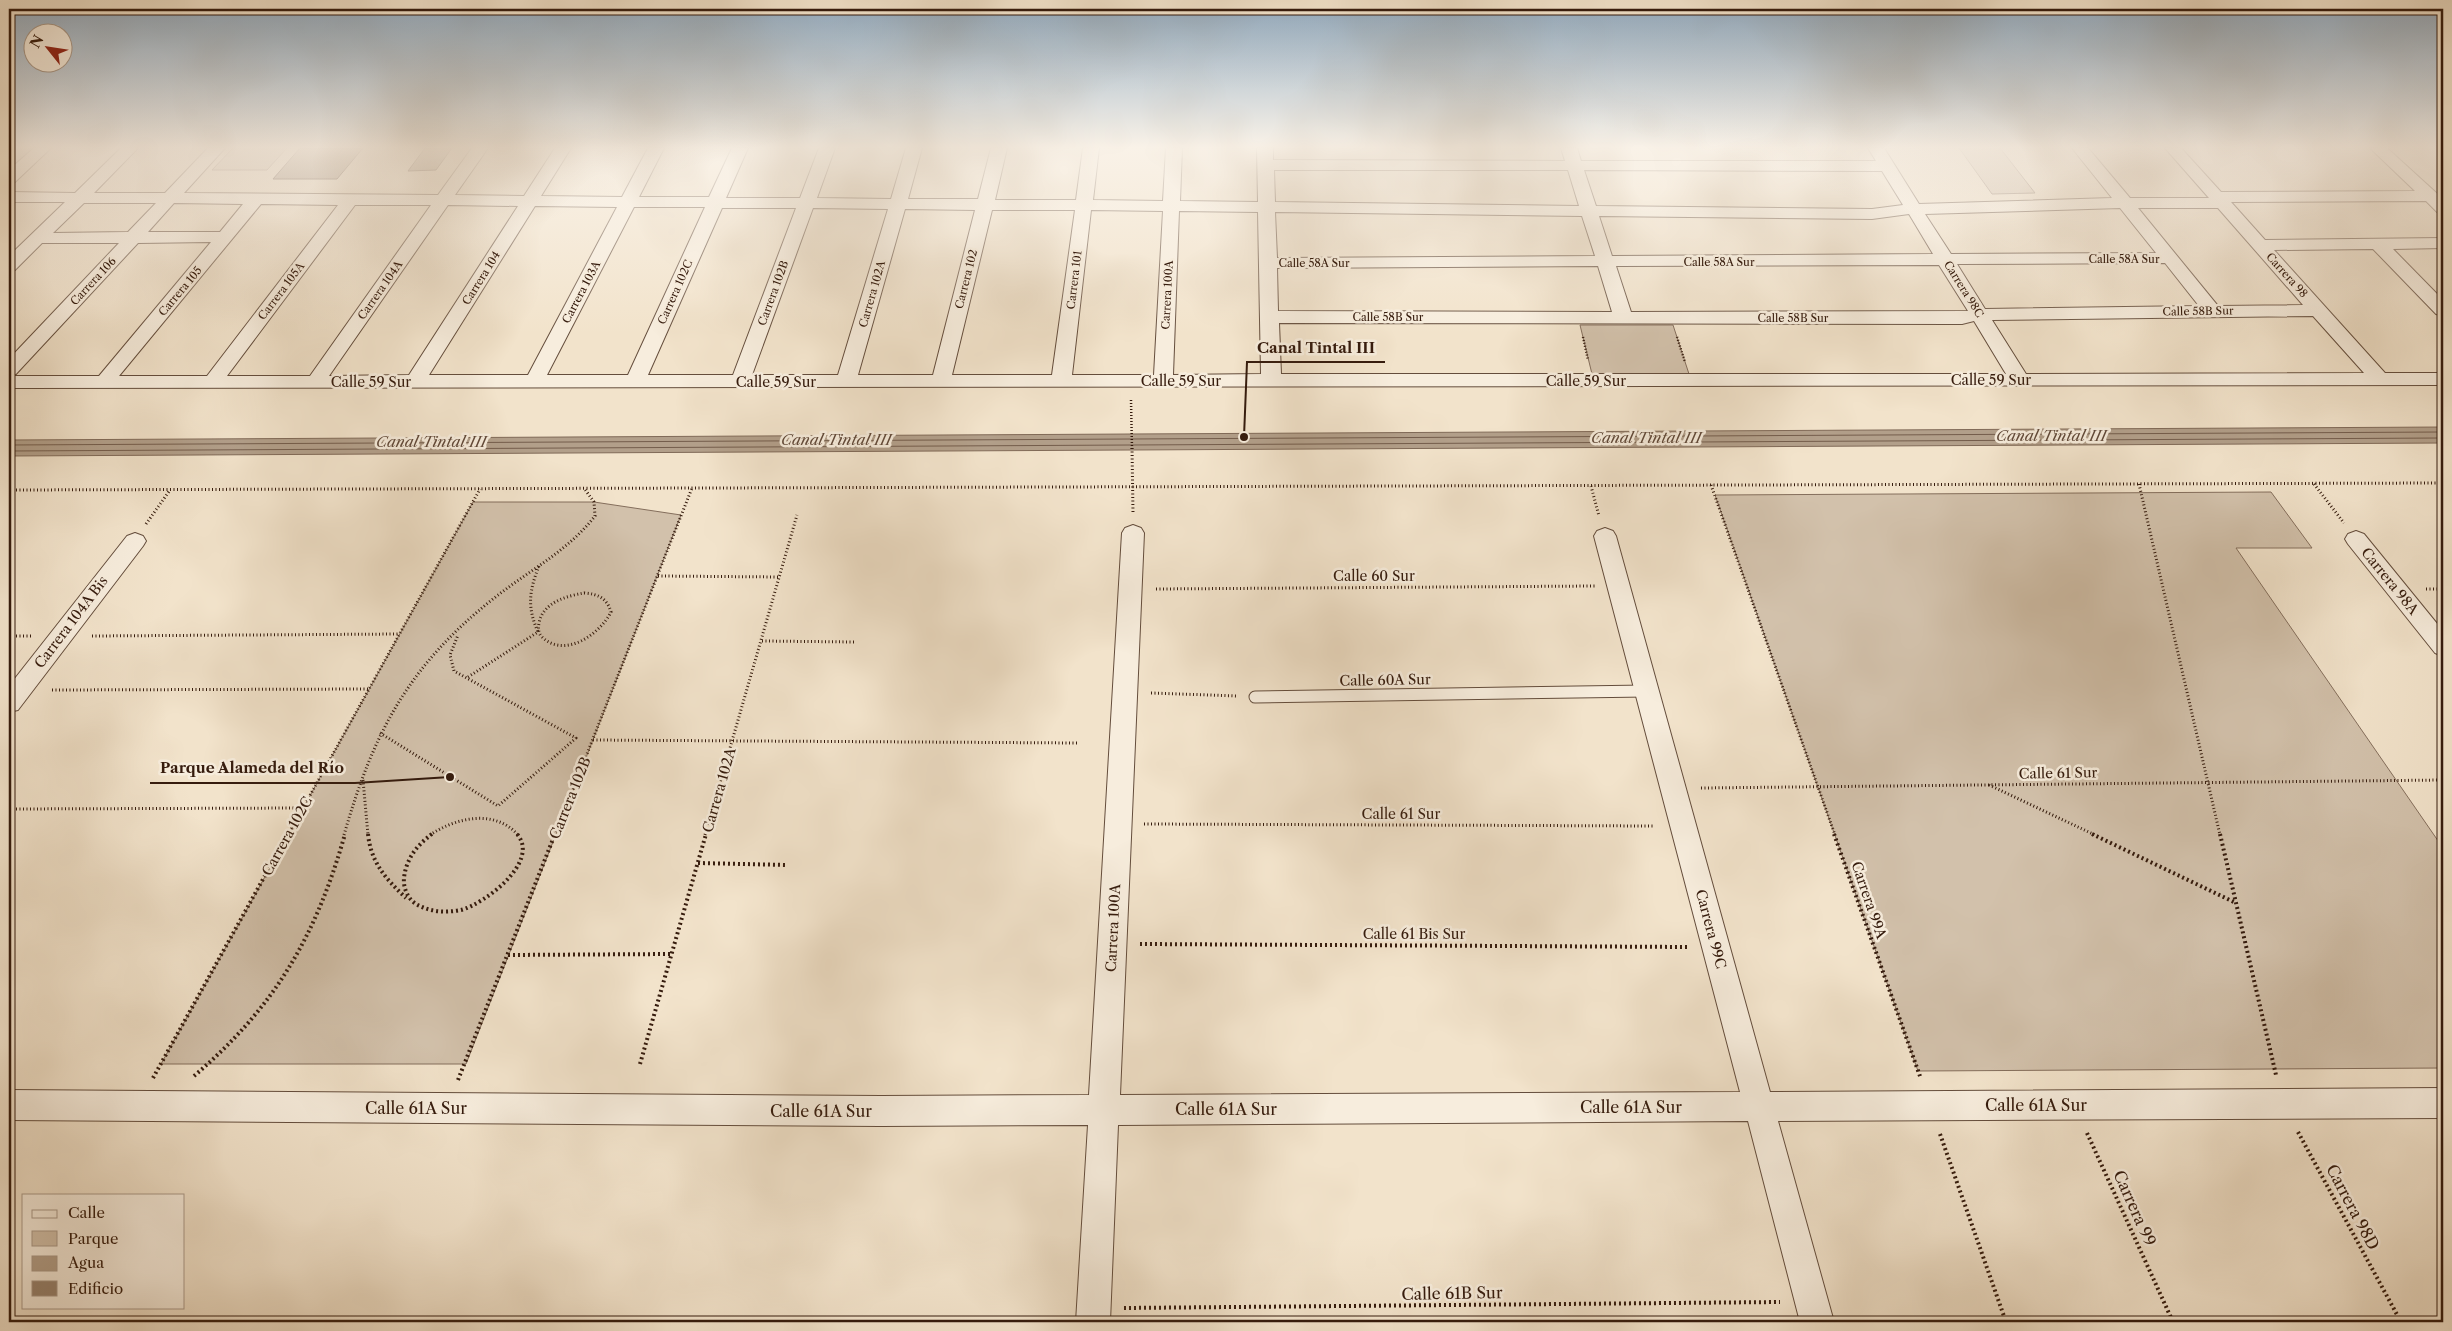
<svg xmlns="http://www.w3.org/2000/svg" width="2452" height="1331" font-family="'Libre Caslon Text',serif">
  <style>
    .green { fill: #d2c1ab; stroke: #846e5c }
    .water { fill: #b29f8a; stroke: #806a58 }
    .lines { fill: none; stroke-linecap: round; stroke-linejoin: round }
    .shore { stroke: #745d4c; stroke-width: 1 }
    .building { fill: #978370; stroke: #351b0d }
    .lane-casing { stroke: #644d3c; stroke-width: 13 }
    .street-casing { stroke: #644d3c; stroke-width: 2 }
    .path-far2 { stroke: #351b0d; stroke-width: 2.5; stroke-dasharray: 1 2; stroke-linecap: butt }
    .path-far1 { stroke: #351b0d; stroke-width: 3; stroke-dasharray: 1 2.5; stroke-linecap: butt }
    .path { stroke: #351b0d; stroke-width: 4; stroke-dasharray: 2 3; stroke-linecap: butt }
    .lane { stroke: #f7eddd; stroke-width: 11 }
    .street { fill: #f7eddd; fill-rule: evenodd }
    .labels { text-anchor: middle; stroke-width: 5; stroke-linejoin: round; paint-order: stroke }
    .far-street-label { font-size: 11px; fill: #351b0d; stroke: #f7eddd }
    .street-label { font-size: 14px; fill: #351b0d; stroke: #f7eddd }
    .water-label { font-size: 15px; font-style: italic; fill: #614939; stroke: #f7eddd }
    .near-street-label { font-size: 16px; fill: #351b0d; stroke: #f7eddd }
    .leader { fill: none; stroke: #351b0d; stroke-width: 2 }
    .callout-dot { fill: #351b0d; stroke: #f7eddd; stroke-width: 2 }
    .callout-label { font-size: 15px; text-anchor: middle; font-weight: bold; fill: #351b0d; stroke: #f7eddd; stroke-width: 5; stroke-linejoin: round; paint-order: stroke }
  </style>
  <rect width="100%" height="100%" fill="#f2e3cb"/>
  <filter id="stains"><feTurbulence type="fractalNoise" baseFrequency=".004" numOctaves="4"/><feColorMatrix values="0 0 0 0 .2 0 0 0 0 .09 0 0 0 0 .02 0 0 0 .5 -.17"/></filter>
  <radialGradient id="worn" r=".72"><stop offset=".6" stop-color="#630" stop-opacity="0"/><stop offset="1" stop-color="#630" stop-opacity=".3"/></radialGradient>
  <!-- green -->
  <path class="green" d="M9 148H33L9 170Z
    M233 148H287L267 170H212Z
    M1959 148H2000L2035 193 1992 194Z
    M1580 325H1673L1689 374H1592Z
    M2271 492 2312 548H2236L2443 848V1068L1918 1071 1715 495Z
    M473 502H594L681 515 466 1064H161Z"/>
  <!-- water -->
  <path class="water" d="M2443 427V443L9 456V440Z"/>
  <g class="lines">
    <!-- shore -->
    <path class="shore" d="M9 445 2443 432
      M9 451 2443 438"/>
  </g>
  <!-- building -->
  <path class="building" d="M300 148H363L337 179H273Z
    M425 148H452L436 170 408 171Z"/>
  <g class="lines">
    <!-- lane casing -->
    <g class="lane-casing">
      <path id="lane" d="M1255 697 1646 691"/>
    </g>
    <!-- street casing -->
    <g class="street-casing">
      <path id="street" d="M34 148H51L15 182 9 184V170Z
        M121 148H138L94 193H165L208 148H225L184 193 438 195 472 148H488L455 195 524 196 555 148H571L541 196 622 197 648 148H664L639 197H709L732 148H748L726 198H800L819 148H835L817 198 891 199 906 148H922L908 199H978L991 148H1007L995 200H1076L1083 148H1099L1093 200 1163 201 1166 148H1182L1180 201 1258 202 1257 148H1273V160L1565 161 1561 148H1577L1581 161H1876L1868 148H1884L1919 204 2112 198 2072 148H2088L2130 198H2209L2165 148H2181L2221 192 2415 191 2370 148H2387L2443 199V213L2437 212 2426 201 2231 202 2265 240 2443 238V248L2393 249 2443 300V316L2436 314 2373 249 2274 250 2385 373H2443V385L9 388V376H99L211 242 138 243 16 374 9 376V359L119 243H42L15 270 9 271V256L65 202H9V192L75 193ZM1274 170H1568L1579 206 1275 202ZM1584 170 1882 171 1903 205 1872 209 1596 206ZM84 203H156L128 232 53 233ZM174 203 243 204 220 232H148ZM261 204 338 205 207 376H119ZM355 205H431L310 376H227ZM448 205 518 206 409 375 329 376ZM535 206 617 207 528 375H429ZM634 207H705L628 375H547ZM722 208H796L733 375H648ZM813 208 888 209 838 375H752ZM2120 208 2156 253 1951 254 1925 214ZM2138 208H2218L2303 305 2218 306ZM905 209 975 210 933 375H858ZM992 210H1075L1052 375H952ZM1091 210 1163 211 1154 375H1072ZM1179 211 1258 212 1261 374 1173 375ZM1275 212 1582 216 1595 256 1277 258ZM1909 214 1933 254 1612 256 1599 216 1872 219ZM2165 263 2199 306 1985 309 1957 264ZM1939 265 1968 311 1631 312 1616 266ZM1598 266 1612 312 1278 311 1277 268ZM2313 316 2364 373 2026 374 1992 320ZM1974 321 2006 374H1281L1279 323 1962 324Z
        M1133 525 1141 528 1144 533 1120 1095 1740 1092 1594 536 1597 531 1605 528 1613 531 1616 536 1770 1092 2443 1088V1118L1778 1121 1834 1322H1800L1748 1121 1118 1125 1110 1322H1076L1088 1125 881 1126 9 1120V1090L881 1096 1089 1095 1122 533 1125 528Z
        M2356 531 2364 534 2443 631V656L2435 653 2348 544 2345 539 2348 534Z
        M135 533 143 536 146 541 143 546 18 710 9 712V686L127 536Z"/>
    </g>
    <!-- path-far2 -->
    <path class="path-far2" d="M1583 337 1588 360
      M1677 337 1685 362
      M1131 400 1132 449"/>
    <!-- path-far1 -->
    <path class="path-far1" d="M1132 448 1133 513
      M2139 484 2220 835
      M2314 484 2344 523
      M1711 485 1835 835
      M1591 486 1599 516
      M9 490 2443 483
      M146 524 170 490
      M658 576 780 577
      M1156 589 1595 586
      M2426 589H2443
      M584 593C598 594 607 598 611 612 600 634 565 659 542 637 538 633 538 628 539 623 543 602 567 596 584 593Z
      M9 636H31
      M92 636 400 634
      M762 641 855 642
      M468 677 538 632C527 607 529 591 539 566
      M52 690 369 689
      M1151 693 1237 696
      M380 733 498 806 576 738 454 671 450 655 458 635
      M593 740 1077 743
      M363 780 368 835
      M1989 785 2095 835
      M1701 788 2443 780
      M9 809 303 808
      M1144 824 1655 826
      M288 835 480 489
      M344 835C373 734 408 666 493 599 528 571 567 552 595 516L594 502 584 488
      M430 835C457 817 495 809 518 835
      M555 835 692 488
      M705 835 797 515"/>
    <!-- path -->
    <path class="path" d="M368 834C371 863 386 879 406 898
      M432 834C417 845 406 859 404 878 403 888 408 899 416 904 430 912 445 913 461 910 484 904 541 862 517 834
      M1834 834 1921 1079
      M2092 834 2236 903
      M2220 834 2276 1075
      M698 863 787 865
      M1140 944 1689 947
      M508 955 671 954
      M640 1064 706 834
      M194 1076C275 1007 316 936 345 834
      M153 1078 288 834
      M458 1080 555 834
      M2298 1132 2401 1322
      M2087 1133 2173 1322
      M1940 1134 2006 1322
      M1124 1308 1780 1302"/>
    <!-- lane -->
    <use href="#lane" class="lane"/>
    <!-- street -->
    <use href="#street" class="street"/>
  </g>
  <!-- sky -->
  <linearGradient id="sky" x2="0" y2="1"><stop stop-color="#92acc2"/><stop offset="0.44" stop-color="#f9f2e8"/><stop offset="1" stop-color="#f9f2e8" stop-opacity="0"/></linearGradient>
  <rect width="2452" height="334" fill="url(#sky)"/>
  <g class="labels">
    <!-- far-street labels -->
    <g class="far-street-label">
      <text x="2124" y="263">Calle 58A Sur</text>
      <text x="1719" y="266">Calle 58A Sur</text>
      <text x="1314" y="267">Calle 58A Sur</text>
      <text transform="translate(2287 275) rotate(48)" y="4">Carrera 98</text>
      <text transform="translate(481 278) rotate(-58)" y="4">Carrera 104</text>
      <text transform="translate(966 279) rotate(-76)" y="4">Carrera 102</text>
      <text transform="translate(1074 280) rotate(-83)" y="4">Carrera 101</text>
      <text transform="translate(93 281) rotate(-47)" y="4">Carrera 106</text>
      <text transform="translate(1964 289) rotate(58)" y="4">Carrera 98C</text>
      <text transform="translate(380 290) rotate(-55)" y="4">Carrera 104A</text>
      <text transform="translate(180 291) rotate(-50)" y="4">Carrera 105</text>
      <text transform="translate(281 291) rotate(-53)" y="4">Carrera 105A</text>
      <text transform="translate(581 292) rotate(-62)" y="4">Carrera 103A</text>
      <text transform="translate(675 292) rotate(-66)" y="4">Carrera 102C</text>
      <text transform="translate(773 293) rotate(-70)" y="4">Carrera 102B</text>
      <text transform="translate(872 294) rotate(-74)" y="4">Carrera 102A</text>
      <text transform="translate(1167 295) rotate(-87)" y="4">Carrera 100A</text>
      <text transform="translate(2198 311) rotate(-1)" y="4">Calle 58B Sur</text>
      <text x="1388" y="321">Calle 58B Sur</text>
      <text x="1793" y="322">Calle 58B Sur</text>
    </g>
    <!-- street labels -->
    <g class="street-label">
      <text x="1991" y="385">Calle 59 Sur</text>
      <text x="1181" y="386">Calle 59 Sur</text>
      <text x="1586" y="386">Calle 59 Sur</text>
      <text x="371" y="387">Calle 59 Sur</text>
      <text x="776" y="387">Calle 59 Sur</text>
      <text x="1374" y="581">Calle 60 Sur</text>
      <text transform="translate(2390 581) rotate(51)" y="5">Carrera 98A</text>
      <text transform="translate(71 622) rotate(-53)" y="5">Carrera 104A Bis</text>
      <text transform="translate(1385 680) rotate(-1)" y="5">Calle 60A Sur</text>
      <text transform="translate(2058 773) rotate(-1)" y="5">Calle 61 Sur</text>
      <text transform="translate(719 790) rotate(-74)" y="5">Carrera 102A</text>
      <text transform="translate(570 798) rotate(-68)" y="5">Carrera 102B</text>
      <text x="1401" y="819">Calle 61 Sur</text>
      <text transform="translate(287 836) rotate(-61)" y="5">Carrera 102C</text>
      <text transform="translate(1869 900) rotate(71)" y="5">Carrera 99A</text>
      <text transform="translate(1113 928) rotate(-87)" y="5">Carrera 100A</text>
      <text transform="translate(1711 929) rotate(75)" y="5">Carrera 99C</text>
      <text x="1414" y="939">Calle 61 Bis Sur</text>
    </g>
    <!-- water labels -->
    <g class="water-label">
      <text x="2051" y="441">Canal Tintal III</text>
      <text x="1646" y="443">Canal Tintal III</text>
      <text x="836" y="445">Canal Tintal III</text>
      <text x="431" y="447">Canal Tintal III</text>
    </g>
    <!-- near-street labels -->
    <g class="near-street-label">
      <text x="2036" y="1111">Calle 61A Sur</text>
      <text x="1631" y="1113">Calle 61A Sur</text>
      <text x="416" y="1114">Calle 61A Sur</text>
      <text x="1226" y="1115">Calle 61A Sur</text>
      <text x="821" y="1117">Calle 61A Sur</text>
      <text transform="translate(2353 1207) rotate(62)" y="6">Carrera 98D</text>
      <text transform="translate(2135 1208) rotate(66)" y="6">Carrera 99</text>
      <text transform="translate(1452 1293) rotate(-1)" y="6">Calle 61B Sur</text>
    </g>
  </g>
  <!-- callouts -->
  <path class="leader" d="M1244 437L1247 362H1385M450 777L355 783H150"/>
  <g class="callout-dot">
    <circle cx="1244" cy="437" r="5"/>
    <circle cx="450" cy="777" r="5"/>
  </g>
  <g class="callout-label">
    <text x="1316" y="353">Canal Tintal III</text>
    <text x="252" y="773">Parque Alameda del Río</text>
  </g>
  <!-- margin -->
  <rect width="2452" height="1331" fill="none" stroke="#f2e3cb" stroke-width="30"/>
  <rect x="10" y="10" width="2432" height="1311" fill="none" stroke="#351b0d" stroke-width="2.5"/>
  <rect x="15" y="15" width="2422" height="1301" fill="none" stroke="#351b0d"/>
  <!-- legend -->
  <rect x="22" y="1194" width="162" height="115" fill="#f7eddd" stroke="#a9998a"/>
  <rect x="32" y="1210" width="25" height="8" fill="#f7eddd" stroke="#a9998a"/>
  <text x="68" y="1218" font-size="15" fill="#351b0d">Calle</text>
  <rect x="32" y="1231" width="25" height="15" fill="#d2c1ab" stroke="#a9998a"/>
  <text x="68" y="1244" font-size="15" fill="#351b0d">Parque</text>
  <rect x="32" y="1256" width="25" height="15" fill="#b29f8a" stroke="#a9998a"/>
  <text x="68" y="1268" font-size="15" fill="#351b0d">Agua</text>
  <rect x="32" y="1281" width="25" height="15" fill="#978370" stroke="#a9998a"/>
  <text x="68" y="1294" font-size="15" fill="#351b0d">Edificio</text>
  <!-- north arrow -->
  <g transform="translate(48 48) rotate(300)"><circle r="24" fill="#f7eddd" stroke="#a9998a"/>
  <path d="M0-4L9 19L0 12L-9 19Z" fill="#8f2418"/>
  <text y="-8" font-size="14" font-weight="bold" text-anchor="middle" fill="#351b0d">N</text>
  </g>
  <rect width="100%" height="100%" filter="url(#stains)"/>
  <rect width="100%" height="100%" fill="url(#worn)"/>
</svg>
